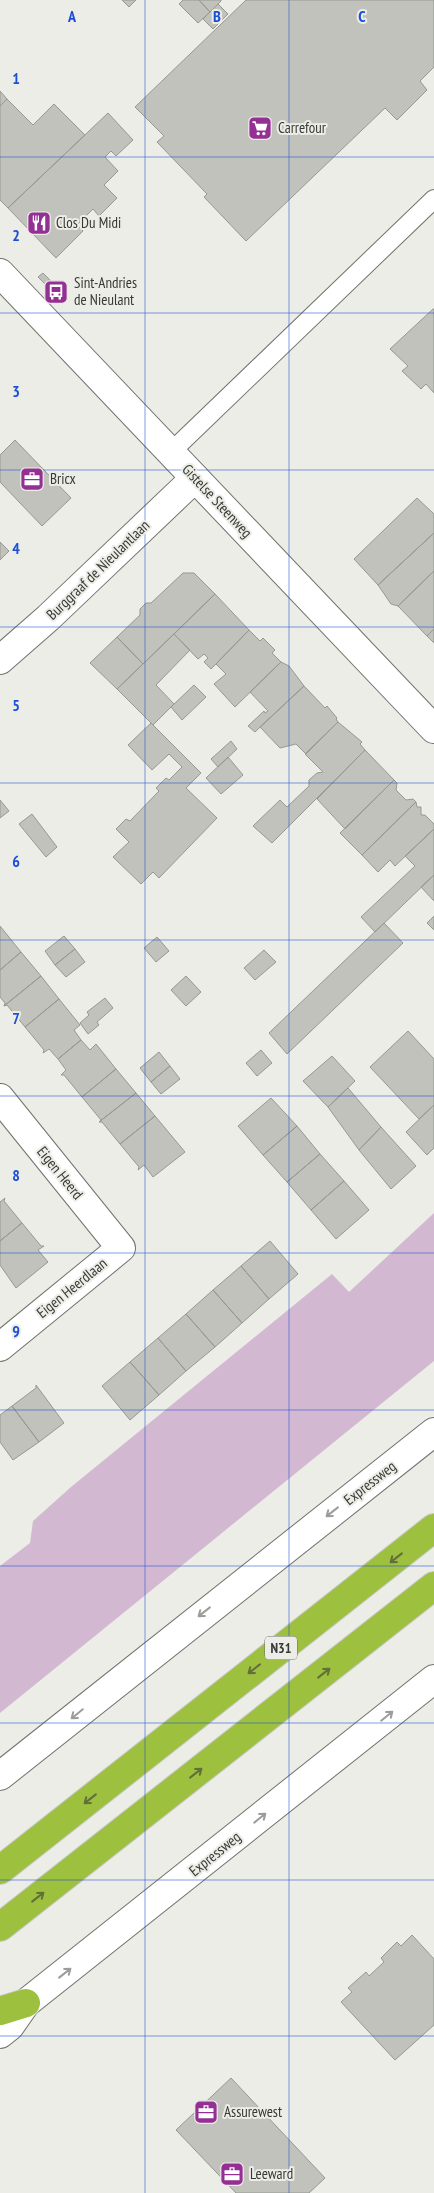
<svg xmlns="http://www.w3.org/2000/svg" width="434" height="2193" font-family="'PT Sans Narrow',sans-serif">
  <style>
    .green { fill: #d2b9d1 }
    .building { fill: #c0c2bb; stroke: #969892 }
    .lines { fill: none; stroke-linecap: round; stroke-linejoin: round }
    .lane-casing { stroke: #70736d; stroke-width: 20 }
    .street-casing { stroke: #70736d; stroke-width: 30 }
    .secondary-casing { stroke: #70736d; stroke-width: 30 }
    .highway-casing { stroke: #c7c8c7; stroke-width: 30 }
    .lane { stroke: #fff; stroke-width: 18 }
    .street { stroke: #fff; stroke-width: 28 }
    .secondary { stroke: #fff; stroke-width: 28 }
    .highway { stroke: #9ec03f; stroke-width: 28 }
    .oneway { stroke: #9c9c9a }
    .oneway2 { stroke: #616f3a }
    .grid { fill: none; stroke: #1d4ed8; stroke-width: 1; stroke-opacity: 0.55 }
    .labels { text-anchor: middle; stroke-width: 4; stroke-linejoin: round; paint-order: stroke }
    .shield { fill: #ebede6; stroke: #6e6f6b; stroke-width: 1 }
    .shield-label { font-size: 14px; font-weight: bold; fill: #383936 }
    .poi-label { font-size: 15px; fill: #383936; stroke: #ebede6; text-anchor: start }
    .street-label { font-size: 15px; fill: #383936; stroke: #ebede6 }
    .grid-label { font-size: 16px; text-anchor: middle; font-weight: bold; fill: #1d4ed8; stroke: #ebede6; stroke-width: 4; stroke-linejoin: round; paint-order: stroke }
  </style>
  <rect width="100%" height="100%" fill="#ebede6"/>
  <!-- green -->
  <path class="green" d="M434 1213V1361L0 1713V1566L30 1543 33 1521 71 1487 332 1274 349 1292Z"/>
  <!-- building -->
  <path class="building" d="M122 0H136L129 7Z
    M183 0H199L210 12 198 23 179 4Z
    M199 0H221V1L210 12Z
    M246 0H434V67L420 81 427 90 397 120 385 108 246 241 204 197 207 194 157 142 164 136 135 107Z
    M218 4 228 14 213 29 203 19Z
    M0 91 7 99 0 106Z
    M7 99 33 125 54 104 85 135 8 208 0 200V106Z
    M108 113 133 140 116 156 111 151 105 157 118 171 104 185 117 198 99 216 93 209 77 225 83 231 56 258 8 208Z
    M43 273 57 287 52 291 38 277Z
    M433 309H434V393L426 384 421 389 402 371 408 366 390 349Z
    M15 440 71 498 42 526 0 482V455Z
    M417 498 434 514V533L378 585 354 559Z
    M434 533V571L398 606 391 604 378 585Z
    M0 542 9 551 0 560Z
    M434 571V629L427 636 398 606Z
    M183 573H194L215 594 143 664 117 637 140 615V609L146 603H151Z
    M215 594 249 630 211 669 204 662 208 658 204 654 198 659 174 634Z
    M434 629V643L427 636Z
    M249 630 260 641 263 638 275 650 272 653 281 662 235 707 214 684 226 674 216 664Z
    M174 634 190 650 156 685 174 704 153 725 117 689Z
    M117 637 143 664 117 689 90 663Z
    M281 662 289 666 304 686 255 732 248 726 264 711 265 713 268 711 250 692Z
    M194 685 206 697 182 720 171 707Z
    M304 686 325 708 327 706 337 718 336 719 338 722 306 754 296 744 280 748 260 727Z
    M338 722 362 742 360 744 365 750 272 843 253 826 280 800 287 807 309 786V780L317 773 323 772 305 754Z
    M151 723 201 773 186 788 217 818 159 878 153 872 141 884 113 857 129 842 116 829 126 819 130 821 159 791 156 788 166 778 169 780 182 767 169 754 152 770 128 745Z
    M231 741 237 749 218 767 211 759Z
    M365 750 394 780 345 829 317 799Z
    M228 757 243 775 221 794 206 778Z
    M394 780 397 783 396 790 406 800 413 799 416 802 362 855 340 833Z
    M0 800 9 811 0 818Z
    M416 802 417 807H421V815H425L434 824V829L395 866 390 860 378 872 362 855Z
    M32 814 57 847 46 857 19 824Z
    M434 829V875L375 932 361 917 415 866 405 856Z
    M434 875V901L421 887Z
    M434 916V930L427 923Z
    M384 923 403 943 287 1054 269 1033Z
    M0 926 21 952 0 970Z
    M64 936 75 949 55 965 45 951Z
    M157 937 169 951 156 962 144 948Z
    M75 949 85 962 66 977 55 965Z
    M264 950 276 962 255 980 244 968Z
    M21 952 41 976 4 1006 5 1003 0 997V970Z
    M41 976 59 999 25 1027 7 1005 4 1006Z
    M186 976 201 992 186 1006 171 990Z
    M105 998 113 1008 97 1022 99 1025 88 1034 80 1023 89 1015 87 1012Z
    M59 999 80 1025 74 1030 81 1040 58 1059 49 1049 43 1053 44 1050 25 1027Z
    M408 1031 434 1059V1105L419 1119 370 1067Z
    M81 1040 90 1050 96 1044 116 1069 82 1097 64 1075H61L66 1070 58 1059Z
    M261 1050 272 1063 257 1076 246 1063Z
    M159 1052 170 1066 151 1082 140 1068Z
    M332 1056 355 1081 328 1107 303 1081Z
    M170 1066 180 1079 161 1094 151 1082Z
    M116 1069 136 1093 99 1122 101 1120 82 1097Z
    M348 1088 381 1127 359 1150 328 1107Z
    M136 1093 155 1116 120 1144 102 1122H99Z
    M271 1098 297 1126 263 1155 238 1126Z
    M434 1105V1148L427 1155 406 1132Z
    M155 1116 185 1152 153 1177 144 1165 138 1170 139 1167 120 1144Z
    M297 1126 320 1154 287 1182 263 1155Z
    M381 1127 416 1166 391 1189 359 1150Z
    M320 1154 344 1181 311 1210 287 1182Z
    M344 1181 369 1210 336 1239 311 1210Z
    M5 1198 4 1201 22 1223 0 1241V1202Z
    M22 1223 41 1246H44L38 1250 48 1262 16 1288 0 1265V1241Z
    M270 1241 298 1274 269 1299 241 1266Z
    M241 1266 269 1299 242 1323 213 1290Z
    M213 1290 242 1323 215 1347 186 1314Z
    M186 1314 215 1347 186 1371 158 1338Z
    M158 1338 186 1371 159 1395 130 1362Z
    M130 1362 159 1395 130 1420 102 1386Z
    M36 1385 64 1423 39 1442 12 1406 36 1388Z
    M12 1406 39 1442 13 1460 0 1442V1415Z
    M412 1935 434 1959V2025L395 2060 341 2002 352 1992 348 1988 366 1972 369 1976 384 1962 381 1958 397 1942 401 1946Z
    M231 2078 325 2178 309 2193H236L176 2130Z"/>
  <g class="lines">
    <!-- lane casing -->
    <g class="lane-casing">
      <path id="lane" d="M171 452 434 199"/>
    </g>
    <!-- street casing -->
    <g class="street-casing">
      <path id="street" d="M0 660 48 618 195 478
        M0 1098 121 1248 0 1347"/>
    </g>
    <!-- secondary casing -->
    <g class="secondary-casing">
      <path id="secondary" d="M0 273 434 729
        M0 1776 434 1432
        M0 2034 10 2026 26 2003 434 1679"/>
    </g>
    <!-- highway casing -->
    <g class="highway-casing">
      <path id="highway" d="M0 1870 434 1528
        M0 1927 434 1586
        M0 2011 26 2003"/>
    </g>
    <!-- lane -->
    <use href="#lane" class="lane"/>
    <!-- street -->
    <use href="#street" class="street"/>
    <!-- secondary -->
    <use href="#secondary" class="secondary"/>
    <!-- highway -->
    <use href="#highway" class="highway"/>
  </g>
  <!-- one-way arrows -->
  <defs><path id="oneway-shaft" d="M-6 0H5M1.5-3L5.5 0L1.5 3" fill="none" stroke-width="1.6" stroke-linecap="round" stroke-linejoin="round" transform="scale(1.25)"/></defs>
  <g class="oneway">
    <use href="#oneway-shaft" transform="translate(332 1512) rotate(142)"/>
    <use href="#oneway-shaft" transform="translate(204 1612) rotate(142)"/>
    <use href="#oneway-shaft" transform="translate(77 1714) rotate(141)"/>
    <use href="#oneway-shaft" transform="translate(387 1716) rotate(-39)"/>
    <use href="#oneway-shaft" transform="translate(260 1818) rotate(-39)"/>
    <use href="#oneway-shaft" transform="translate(65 1973) rotate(-38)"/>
  </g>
  <g class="oneway2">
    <use href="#oneway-shaft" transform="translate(396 1558) rotate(142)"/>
    <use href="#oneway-shaft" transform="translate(254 1669) rotate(142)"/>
    <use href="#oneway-shaft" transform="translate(324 1673) rotate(-38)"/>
    <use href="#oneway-shaft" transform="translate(196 1773) rotate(-38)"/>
    <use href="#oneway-shaft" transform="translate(90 1799) rotate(142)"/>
    <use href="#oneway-shaft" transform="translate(38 1897) rotate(-38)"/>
  </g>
  <!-- grid -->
  <path class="grid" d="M145 0V2193M289 0V2193M0 157H434M0 313H434M0 470H434M0 627H434M0 783H434M0 940H434M0 1096H434M0 1253H434M0 1410H434M0 1566H434M0 1723H434M0 1880H434M0 2036H434"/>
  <!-- icons -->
  <defs>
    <g id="supermarket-square" transform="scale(1.25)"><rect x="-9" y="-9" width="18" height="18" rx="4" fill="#942f94" stroke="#ebede6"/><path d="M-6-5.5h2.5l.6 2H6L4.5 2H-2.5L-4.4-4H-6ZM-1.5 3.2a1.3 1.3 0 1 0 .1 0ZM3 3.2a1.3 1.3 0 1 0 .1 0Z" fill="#fff"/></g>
    <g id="restaurant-square" transform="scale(1.25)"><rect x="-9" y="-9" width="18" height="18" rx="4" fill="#942f94" stroke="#ebede6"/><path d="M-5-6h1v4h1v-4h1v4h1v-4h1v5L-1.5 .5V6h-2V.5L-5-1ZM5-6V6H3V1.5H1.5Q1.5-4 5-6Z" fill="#fff"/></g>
    <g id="bus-square" transform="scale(1.25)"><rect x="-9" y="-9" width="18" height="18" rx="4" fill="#942f94" stroke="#ebede6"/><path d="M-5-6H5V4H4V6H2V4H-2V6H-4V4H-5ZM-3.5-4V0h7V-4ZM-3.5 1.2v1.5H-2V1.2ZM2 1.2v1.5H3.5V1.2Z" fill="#fff"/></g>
    <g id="office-square" transform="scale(1.25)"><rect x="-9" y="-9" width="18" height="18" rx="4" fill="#942f94" stroke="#ebede6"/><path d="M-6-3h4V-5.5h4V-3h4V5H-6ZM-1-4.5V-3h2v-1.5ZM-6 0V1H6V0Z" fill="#fff"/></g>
  </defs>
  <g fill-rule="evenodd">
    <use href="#supermarket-square" x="260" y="128"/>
    <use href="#restaurant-square" x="39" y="223"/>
    <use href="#bus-square" x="56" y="292"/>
    <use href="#office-square" x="32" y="479"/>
    <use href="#office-square" x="206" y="2112"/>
    <use href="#office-square" x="232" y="2174"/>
  </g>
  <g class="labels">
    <!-- shield labels -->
    <rect class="shield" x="265" y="1636.5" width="32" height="23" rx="4"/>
    <g class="shield-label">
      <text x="281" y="1653">N31</text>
    </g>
    <!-- poi labels -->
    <g class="poi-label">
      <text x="278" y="133">Carrefour</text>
      <text x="56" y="228">Clos Du Midi</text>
      <text x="74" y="288">Sint-Andries<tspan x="74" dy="17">de Nieulant</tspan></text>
      <text x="50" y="484">Bricx</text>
      <text x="224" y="2117">Assurewest</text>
      <text x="250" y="2179">Leeward</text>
    </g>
    <!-- street labels -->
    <g class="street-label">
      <text transform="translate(217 501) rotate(47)" y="5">Gistelse Steenweg</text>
      <text transform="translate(98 570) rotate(-44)" y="5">Burggraaf de Nieulantlaan</text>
      <text transform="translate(60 1173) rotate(51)" y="5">Eigen Heerd</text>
      <text transform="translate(72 1288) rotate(-39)" y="5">Eigen Heerdlaan</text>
      <text transform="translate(370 1483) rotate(-38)" y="5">Expressweg</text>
      <text transform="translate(215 1854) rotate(-39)" y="5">Expressweg</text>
    </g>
  </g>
  <g class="grid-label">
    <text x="72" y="22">A</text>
    <text x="217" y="22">B</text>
    <text x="362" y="22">C</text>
    <text x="16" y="84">1</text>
    <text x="16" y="241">2</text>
    <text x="16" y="397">3</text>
    <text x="16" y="554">4</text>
    <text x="16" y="711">5</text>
    <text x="16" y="867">6</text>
    <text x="16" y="1024">7</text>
    <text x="16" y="1181">8</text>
    <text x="16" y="1337">9</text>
  </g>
</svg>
